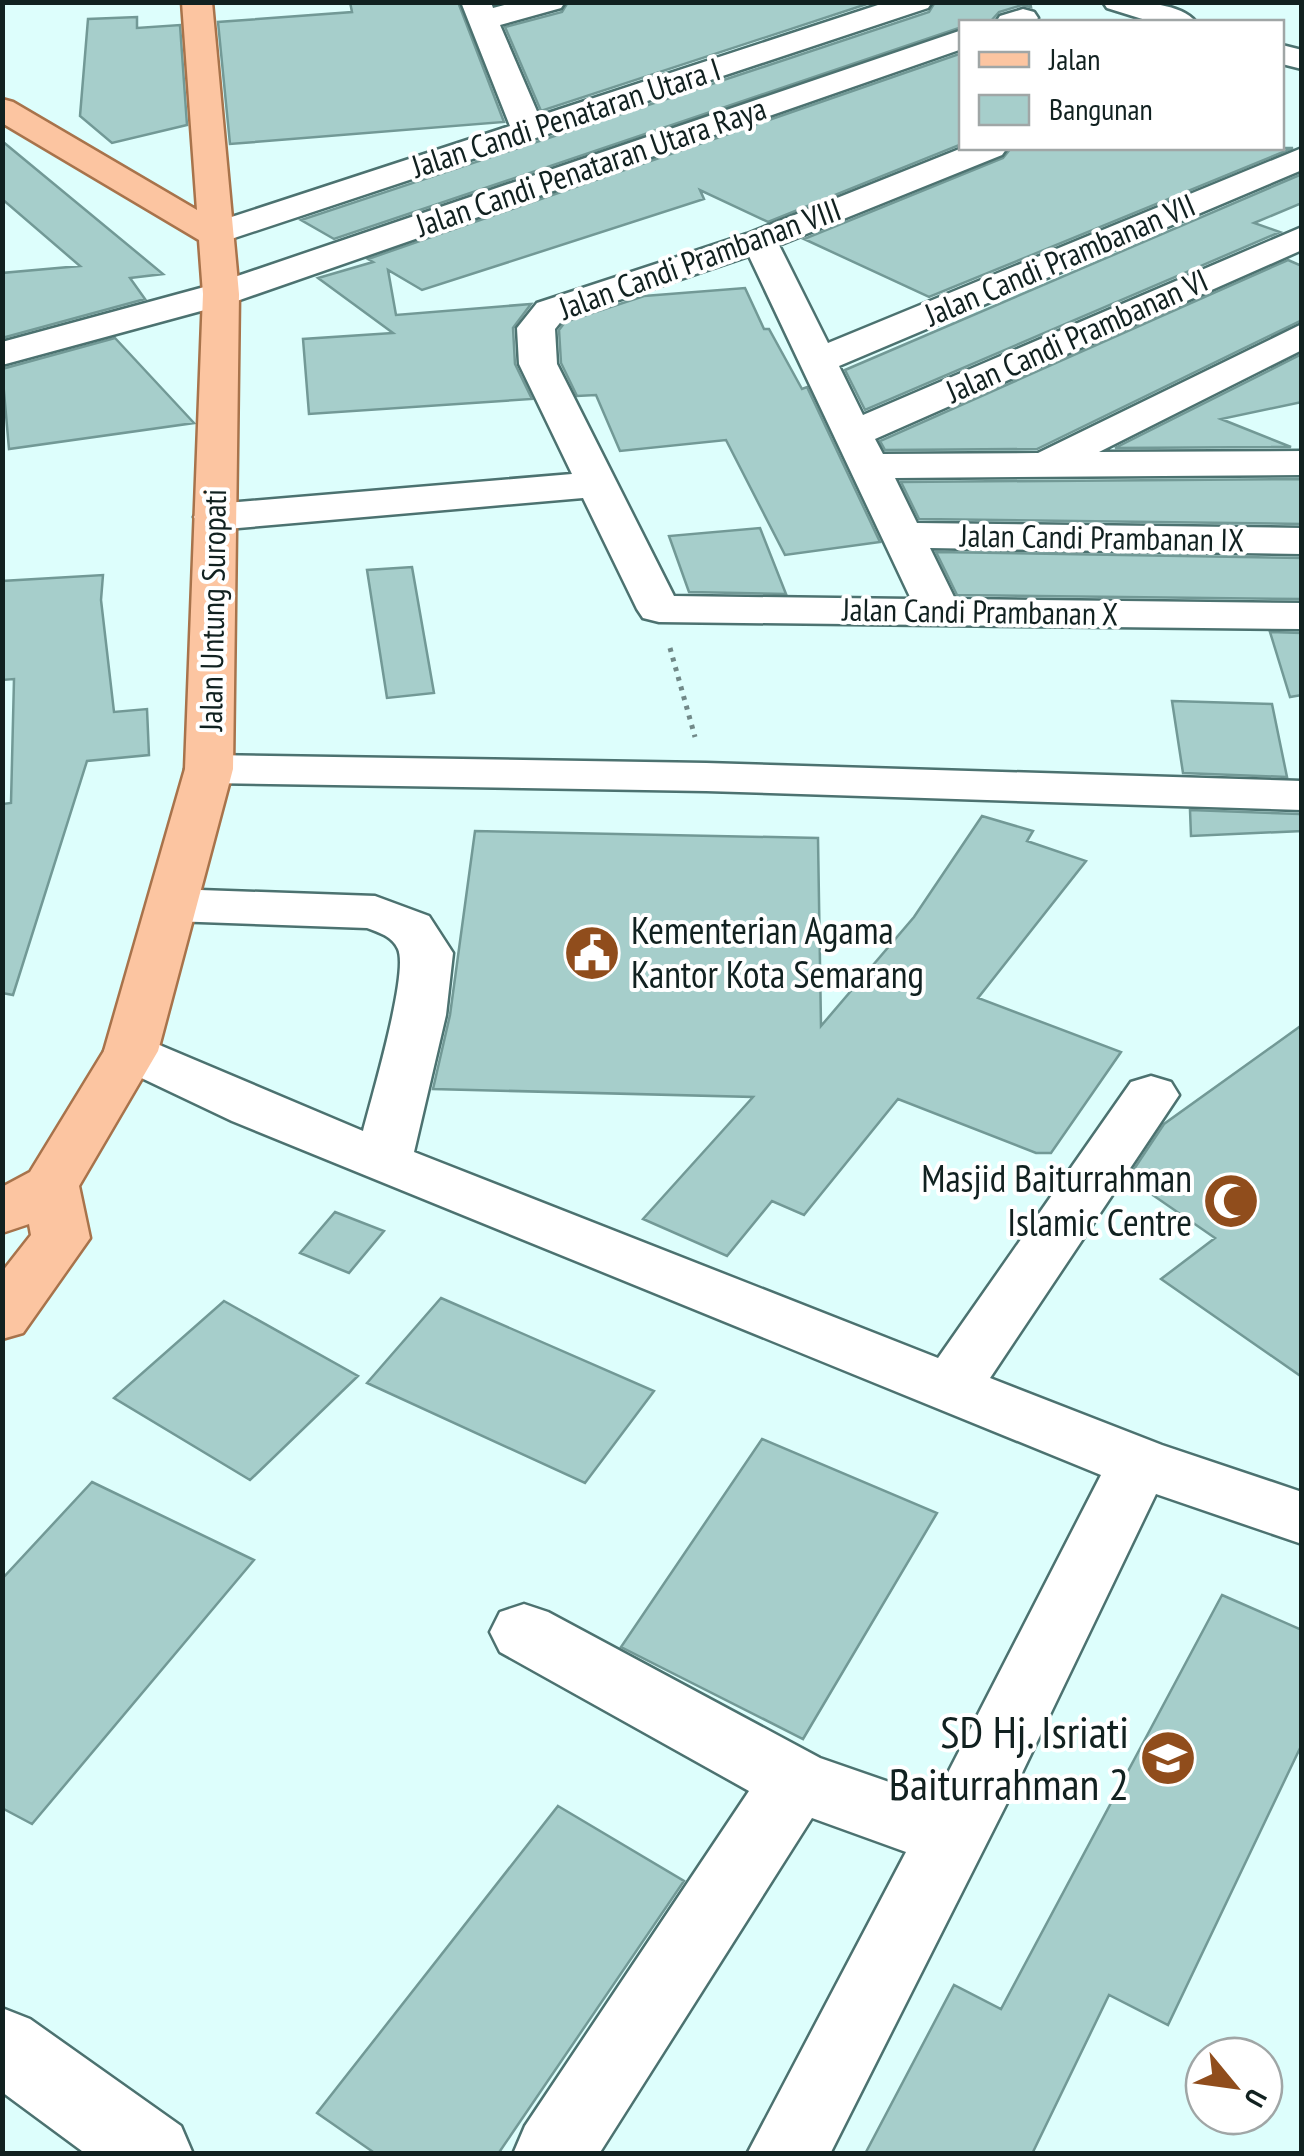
<svg xmlns="http://www.w3.org/2000/svg" width="1304" height="2156" font-family="'PT Sans Narrow',sans-serif">
  <style>
    .building { fill: #a6cecb; stroke: #729996; stroke-width: 2.5 }
    .lines { fill: none; stroke-linecap: round; stroke-linejoin: round }
    .minor-casing { stroke: #4c7270; stroke-width: 5 }
    .major-casing { stroke: #a8734b; stroke-width: 5 }
    .path { stroke: #718988; stroke-width: 5; stroke-dasharray: 4 6; stroke-linecap: butt }
    .minor { fill: #fff; fill-rule: evenodd }
    .major { fill: #fcc5a1; fill-rule: evenodd }
    .labels { text-anchor: middle; stroke-width: 8; stroke-linejoin: round; paint-order: stroke }
    .far-street-label { font-size: 32px; fill: #112120; stroke: #fff }
    .poi-label { font-size: 38px; fill: #112120; stroke: #fff; text-anchor: start }
    .near-poi-label { font-size: 45px; fill: #112120; stroke: #fff; text-anchor: end }
  </style>
  <rect width="100%" height="100%" fill="#ddfefc"/>
  <!-- building -->
  <path class="building" d="M350 2H458L504 122 230 144 218 22 352 12Z
    M568 2H873L541 111 505 27 562 12Z
    M935 2H1030L1031 7 1022 5 999 12 990 22H962V27L334 239 301 220 929 12Z
    M137 17V28L180 25 187 125 112 143 80 116 88 19Z
    M962 53V144L768 222 700 190 704 199 422 290 388 270 396 315 531 304 513 328 515 364 532 399 309 414 303 339 393 333 318 278 373 262 368 259Z
    M2 141 163 274 130 278 145 299 2 338V273L80 266 2 199Z
    M1011 148H1293L929 297 804 239 1003 158Z
    M1302 174V203L1254 223 1280 232 865 410 845 370Z
    M1288 260 1302 266V320L1037 449 885 450 880 441Z
    M745 288 764 329H769L802 389 807 387 880 542 785 555 726 440 620 451 596 395 577 396 561 363 559 330 565 322 644 296Z
    M115 338 194 423 9 449 2 369Z
    M1302 354V402L1221 419 1291 447 1115 448Z
    M1302 479V524L919 519 901 482Z
    M760 528 786 594 689 592 669 536Z
    M936 552 1302 558V599L957 595Z
    M412 567 434 693 387 698 367 570Z
    M103 575 101 600 114 712 147 709 149 755 87 761 13 995 2 993V804L11 803 14 679 2 680V581Z
    M1270 632 1302 633V695L1290 697Z
    M1172 701 1272 704 1287 777 1183 773Z
    M1190 810 1300 814 1302 831 1191 836Z
    M982 816 1033 831 1027 841 1086 861 978 998 1121 1052 1051 1153H1036L898 1099 804 1215 772 1201 727 1256 643 1219 753 1097 433 1089 450 1015 475 831 818 838 821 1026 914 917Z
    M1302 1025V1377L1161 1279 1215 1238 1128 1178 1164 1124Z
    M335 1212 384 1231 349 1273 300 1253Z
    M441 1298 654 1391 585 1483 367 1383Z
    M224 1301 358 1376 250 1480 114 1398Z
    M762 1439 937 1513 803 1739 621 1647Z
    M92 1482 254 1560 32 1824 2 1808V1579Z
    M1222 1595 1302 1630V1744L1168 2025 1109 1995 1032 2154H865L954 1985 1001 2009Z
    M558 1806 684 1881 498 2154H376L317 2113Z"/>
  <g class="lines">
    <!-- minor casing -->
    <g class="minor-casing">
      <path id="minor" d="M461 2H491L493 8 516 2H565L561 8 500 25 539 116 887 2H932L928 8 225 241 213 245 201 241 195 234 201 227 510 126Z
        M1103 2C1129 2 1178 0 1196 22H1152L1107 8Z
        M1023 9 1034 12 1038 18 1035 22H996L1000 16Z
        M962 30V49L234 302 2 365V342L208 286Z
        M1282 45 1302 50V69L1282 64Z
        M962 148H1007L1002 155 779 245 828 343 1302 148V170L839 366 863 415 1302 227V250L875 439 883 454 1038 453 1302 324V350L1099 452 1302 451V475L895 478 917 523 1302 528V554L930 548 955 599 1302 603V629L659 622 643 618 637 609 583 498 215 530 200 526 194 517 200 508 215 504 572 474 519 364 517 328 537 303 747 234ZM749 256 911 599 674 596 557 364 555 329 563 319Z
        M209 755 706 763 1302 781V810L706 791 209 783 192 779 185 769 192 759Z
        M172 889 375 896 429 916 453 953 446 1015 414 1152 938 1358 1131 1082 1151 1076 1171 1082 1179 1095 990 1378 1162 1445 1302 1492V1544L1156 1494 1021 1775 830 2154H747L906 1852 812 1818 599 2154H513L525 2126 749 1791 500 1652 490 1632 500 1612 524 1604 548 1612 820 1758 935 1798 1101 1475 232 1121 112 1064 104 1051 112 1038 131 1033 363 1131C371 1099 409 973 398 949 392 936 380 933 367 928L172 921 154 916 147 905 154 894Z
        M2 2008 30 2019 181 2126 193 2154H86L2 2092Z"/>
    </g>
    <!-- major casing -->
    <g class="major-casing">
      <path id="major" d="M182 2H212L239 294 233 769 158 1051 79 1186 90 1238 23 1333 2 1339V1272L31 1235 29 1224 2 1233V1187L30 1172 104 1051 185 769 203 294 199 240 2 123V99L13 102 197 210Z"/>
    </g>
    <!-- path -->
    <path class="path" d="M670 648 695 737"/>
    <!-- minor -->
    <use href="#minor" class="minor"/>
    <!-- major -->
    <use href="#major" class="major"/>
  </g>
  <!-- icons -->
  <defs>
    <g id="civic-disc" transform="scale(2.875)"><circle r="9.5" fill="#904d1c" stroke="#fff"/><path d="M-.6-6.5H3V-4.5H.6V-3L4-1V1h2V6H-6V1h2V-1L-.6-3ZM-1.2 2.5V6h2.4V2.5Z" fill="#fff"/></g>
    <g id="mosque-disc" transform="scale(2.875)"><circle r="9.5" fill="#904d1c" stroke="#fff"/><path d="M3.5-4.9A6 6 0 1 0 3.5 4.9A5 5 0 1 1 3.5-4.9Z" fill="#fff"/></g>
    <g id="school-disc" transform="scale(2.875)"><circle r="9.5" fill="#904d1c" stroke="#fff"/><path d="M0-5L7-2L0 1L-7-2ZM-4 1L0 2.5L4 1V4Q0 6-4 4Z" fill="#fff"/></g>
  </defs>
  <g fill-rule="evenodd">
    <use href="#civic-disc" x="592" y="953"/>
    <use href="#mosque-disc" x="1231" y="1201"/>
    <use href="#school-disc" x="1168" y="1758"/>
  </g>
  <g class="labels">
    <!-- far-street labels -->
    <g class="far-street-label">
      <text transform="translate(566 118) rotate(-18)" y="11">Jalan Candi Penataran Utara I</text>
      <text transform="translate(591 167) rotate(-19)" y="11">Jalan Candi Penataran Utara Raya</text>
      <text transform="translate(700 259) rotate(-20)" y="11">Jalan Candi Prambanan VIII</text>
      <text transform="translate(1060 260) rotate(-23)" y="11">Jalan Candi Prambanan VII</text>
      <text transform="translate(1077 336) rotate(-24)" y="11">Jalan Candi Prambanan VI</text>
      <text transform="translate(1102 538) rotate(1)" y="11">Jalan Candi Prambanan IX</text>
      <text transform="translate(213 610) rotate(-89)" y="11">Jalan Untung Suropati</text>
      <text transform="translate(980 612) rotate(1)" y="11">Jalan Candi Prambanan X</text>
    </g>
    <!-- poi labels -->
    <g class="poi-label">
      <text x="631" y="944">Kementerian Agama<tspan x="631" dy="44">Kantor Kota Semarang</tspan></text>
      <text x="1192" y="1192" text-anchor="end">Masjid Baiturrahman<tspan x="1192" dy="44">Islamic Centre</tspan></text>
    </g>
    <!-- near-poi labels -->
    <g class="near-poi-label">
      <text x="1129" y="1748">SD Hj. Isriati<tspan x="1129" dy="52">Baiturrahman 2</tspan></text>
    </g>
  </g>
  <!-- border -->
  <rect width="1304" height="2156" fill="none" stroke="#112120" stroke-width="10"/>
  <!-- legend -->
  <rect x="959" y="20" width="325" height="130" fill="#ffffff" stroke="#a0a6a6" stroke-width="2.5"/>
  <rect x="979" y="52" width="50" height="15" fill="#fcc5a1" stroke="#a0a6a6" stroke-width="2.5"/>
  <text x="1049" y="70" font-size="30" fill="#112120">Jalan</text>
  <rect x="979" y="95" width="50" height="30" fill="#a6cecb" stroke="#a0a6a6" stroke-width="2.5"/>
  <text x="1049" y="120" font-size="30" fill="#112120">Bangunan</text>
  <!-- north arrow -->
  <g transform="translate(1234 2086) rotate(119)"><circle r="48" fill="#ffffff" stroke="#a0a6a6" stroke-width="2.5"/>
  <path d="M0-8L18 38L0 25L-18 38Z" fill="#904d1c"/>
  <text y="-15" font-size="28" font-weight="bold" text-anchor="middle" fill="#112120">U</text>
  </g>
</svg>
